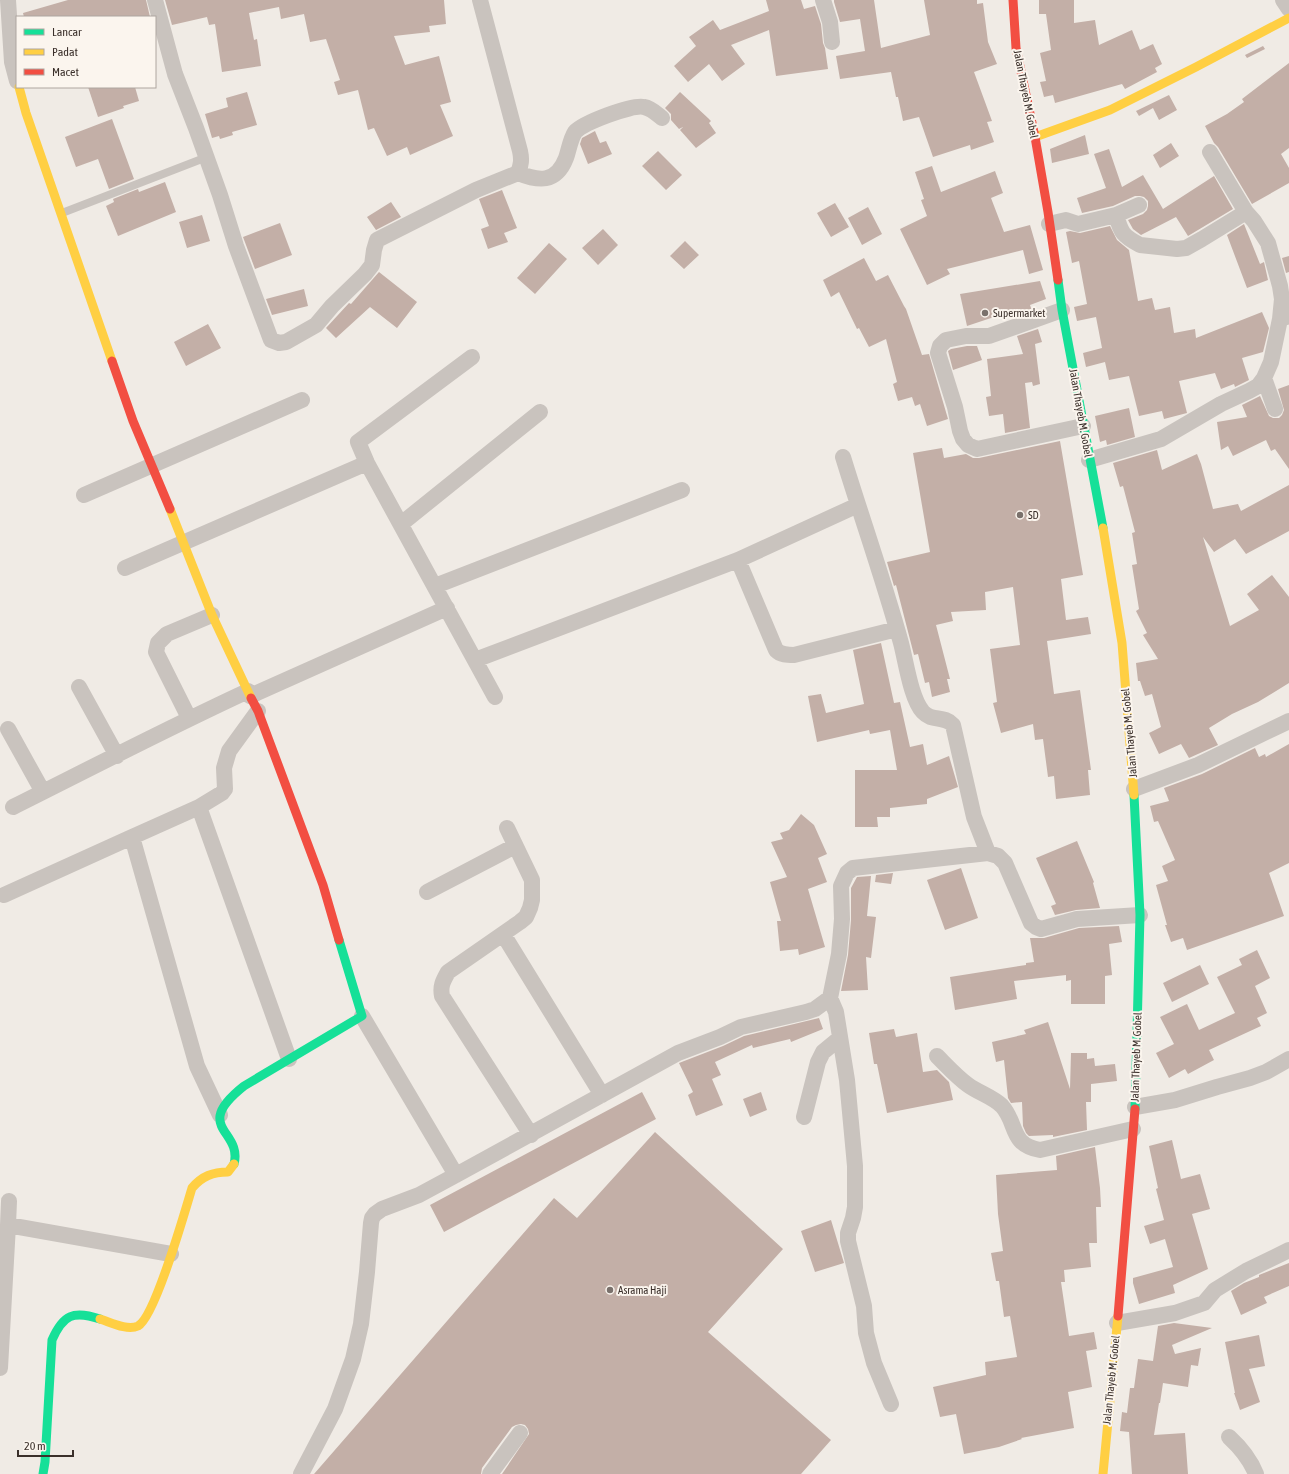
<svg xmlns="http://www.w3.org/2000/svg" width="1289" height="1474" font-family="'Asap Condensed',sans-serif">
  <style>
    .building { fill: #c3afa7 }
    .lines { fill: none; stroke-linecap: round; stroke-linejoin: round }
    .lane { stroke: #c9c3be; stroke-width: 8 }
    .street { stroke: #c9c3be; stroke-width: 16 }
    .fast { stroke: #16e098; stroke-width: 9 }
    .slow { stroke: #ffcf43; stroke-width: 9 }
    .jam { stroke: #f24e42; stroke-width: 9 }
    .poi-dot { fill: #7a716c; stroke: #fbf5ee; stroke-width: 1.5 }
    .labels { text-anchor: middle; stroke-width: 4; stroke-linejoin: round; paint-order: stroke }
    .street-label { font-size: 11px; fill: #3b302b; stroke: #fbf5ee }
    .poi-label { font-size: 11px; fill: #3b302b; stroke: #fbf5ee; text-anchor: start }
  </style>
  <rect width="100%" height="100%" fill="#f0ebe5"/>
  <!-- building -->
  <path class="building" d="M68 0H146L150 17H24L23 13Z
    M165 0H444L446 24 429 26 430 32 394 36 405 65 439 56 451 102 440 105 453 136 410 155 407 147 387 156 374 128 368 130 358 90 338 95 334 82 340 80 326 39 310 42 304 14 281 19 279 7 249 13 254 40 257 39 261 66 222 72 215 24 209 25 207 17 172 25Z
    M766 0H801L804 9 815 6 821 24 823 43 825 48 828 69 776 76 769 30 731 45 745 64 722 81 709 64 688 82 674 66 696 46 689 37 713 20 720 30 769 11Z
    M834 0H874L881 48 930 35 924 0H977V4L983 3 988 42 997 64 974 72 992 121 987 122 994 142 971 150 970 145 933 157 919 117 903 121 898 97H896L891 72 840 79 836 56 865 51 860 19 840 22 834 2Z
    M1039 0H1074V23L1095 20 1099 45 1132 30 1140 50 1153 44 1162 64 1155 68 1157 72 1125 89 1122 84 1055 103 1053 95 1044 97 1040 82 1046 81 1040 53 1051 50 1046 14H1039Z
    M1263 46 1265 49 1247 58 1245 55Z
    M1289 63V148L1281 154 1289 168V183L1252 204 1218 147 1214 143 1205 126 1227 114 1244 102 1242 99Z
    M88 87H135L139 101 123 106 124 108 98 117Z
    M247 92 257 125 232 132 233 135 220 139 219 136 212 138 205 114 228 107 226 98Z
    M680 92 708 118 711 121 709 123 716 133 696 148 680 130 683 127 679 129 671 120V114L665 108Z
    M1169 95 1177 110 1159 120 1153 108 1139 116 1136 111Z
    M112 119 134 179 109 189 98 159 76 167 65 137Z
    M595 131 600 143 606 141 612 154 588 164 580 144 582 138Z
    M1085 135 1089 154 1052 163 1050 149Z
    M1171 143 1179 156 1160 168 1153 155Z
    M1109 149 1122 187 1143 175 1163 209 1214 176 1233 209 1188 236 1176 217 1141 235 1133 229 1128 220 1143 214 1147 210 1148 206V201L1144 197 1140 196H1135L1113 206 1082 213 1077 198 1106 188 1094 154Z
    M658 151 682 175 666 190 642 166Z
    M932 166 941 192 995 171 1003 193 991 198 1004 232 1030 225 1043 270 1029 274 1023 250 947 269 950 274 927 285 900 229 927 216 921 200 924 199 915 172Z
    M165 182 176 212 118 236 106 206 114 202 113 199 138 189 139 192Z
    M502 190 517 228 504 233 508 242 488 249 481 229 489 226 479 199Z
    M391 202 401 217 376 230 367 217Z
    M835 203 849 227 831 237 817 213Z
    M868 207 882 234 862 245 848 218Z
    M202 215 210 241 187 248 179 222Z
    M280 223 292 255 255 269 243 237Z
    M1244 224 1260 264 1264 262 1268 280 1247 288 1227 235Z
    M1110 226 1117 240 1129 250 1138 301 1152 298 1155 310 1170 307 1174 333 1195 329 1196 338 1262 312 1269 328 1263 352 1242 358 1249 380 1235 387 1234 384 1221 389 1215 373 1179 381 1187 413 1164 419 1162 411 1139 416 1129 376 1109 380 1105 362 1086 367 1083 353 1102 348 1096 317 1077 321 1074 307 1087 304 1079 261 1072 263 1066 232 1070 231 1080 233Z
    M603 229 618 245 598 265 582 248Z
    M685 241 699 255 684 269 670 256Z
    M549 243 567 259 535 294 517 278Z
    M1289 256V272L1286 273 1282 258Z
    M864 258 876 281 888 275 904 306 906 309 922 355 929 354 948 419 927 426 920 404 915 406 912 397 898 401 893 384 897 382 886 339 869 347 859 328 857 329 839 292 831 297 823 280Z
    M379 272 417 302 397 328 370 307 336 338 326 328 349 303 351 304Z
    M1040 281 1046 299 1030 305 1032 311 1011 318 1009 312 967 326 960 294Z
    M304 289 308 306 272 315 266 299Z
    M208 324 221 348 186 366 174 342Z
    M1038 329 1042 342 1035 344 1040 384 1033 386 1032 382 1025 383 1030 428 1005 433 1003 414 989 416 986 397 991 396 987 359 1023 354 1017 336Z
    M967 346H977L982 360 953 370 948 351 951 349Z
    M1289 385V469L1275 449 1271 451 1266 440 1233 456 1228 446 1221 450 1217 422 1247 417 1242 405 1260 396 1269 416 1273 418H1279L1282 415 1284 410 1278 389Z
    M1129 408 1135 437 1107 445 1106 440 1100 442 1095 416Z
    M1060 441 1083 575 1061 579 1066 620 1088 617 1091 634 1047 641 1054 694 1080 690 1091 770H1088L1090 795 1056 799 1054 776 1048 777 1043 739 1035 740 1033 724 1001 733 993 703 997 702 990 649 1020 645 1013 587 985 592 986 610 951 612 953 621 936 625 950 679H947L950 692 932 697 929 682 925 683 918 654 914 655 896 585 894 586 887 562 930 552 913 453 942 448 944 458 966 454 973 458H979Z
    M1157 450 1162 470 1197 454 1201 464 1213 509 1238 504 1241 511 1289 485V531L1246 554 1235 539 1214 552 1203 537 1230 626 1259 610 1247 594 1272 575 1289 597V683L1258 702 1232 714 1209 728 1218 745 1189 758 1181 744 1159 754 1149 733 1161 727 1152 694 1145 696 1140 681H1138L1136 663 1158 659 1143 635 1147 633 1136 611 1139 609 1132 565 1137 564 1132 533 1135 532 1123 486 1120 487 1113 463Z
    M881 643 894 703 900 702 910 747 923 744 927 765 949 756 958 787 927 799V804L890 808V817H877L878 827H855V770H897L890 730 870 734 869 730 817 742 808 696 821 694 826 713 864 704 853 650Z
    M1289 744V863L1269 873 1284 916 1187 950 1183 938 1171 942 1165 925H1167L1156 885 1168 881 1162 866 1175 860 1158 821 1154 822 1150 806 1169 801 1164 788 1202 774 1255 748 1259 757 1265 754 1266 757Z
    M801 814 814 825 827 854 818 858 827 882 808 889 825 947 799 955 798 949 780 951 777 921H781L770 882 787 877 771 842 783 839 780 833 789 830Z
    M1077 841 1094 882 1093 883 1100 908 1076 910 1055 915 1051 906 1056 904 1036 858Z
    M961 868 978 918 945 930 927 880Z
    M893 873 891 884 875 882 876 875Z
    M871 876 867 916 876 917 871 958 866 957 868 990 841 991 848 955 851 920V888L857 877Z
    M1119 926 1122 942 1109 944 1112 975 1105 976V1004H1071V980L1066 981V975L1014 981 1017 999 955 1010 950 977 1026 965V963L1034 962 1030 938H1044L1079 928Z
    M1257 950 1270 978 1255 986 1267 1013 1257 1018 1261 1026 1209 1050 1214 1060 1188 1074 1185 1069 1169 1078 1156 1053 1174 1044 1160 1017 1187 1004 1199 1030 1235 1013 1217 977 1242 965 1239 959Z
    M1200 965 1209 984 1172 1002 1163 983Z
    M819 1018 823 1029 791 1042 790 1039 753 1048 752 1045 715 1062 721 1075 712 1079 723 1105 696 1116 688 1095 693 1092 679 1063 723 1046 744 1036Z
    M1048 1022 1070 1089 1071 1053H1087V1059L1094 1058 1095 1066 1115 1064 1117 1081 1091 1084V1102H1086L1087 1130 1053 1137V1135L1029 1136 1026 1133 1023 1126 1022 1102 1011 1103 1008 1098 1004 1060 996 1062 992 1042 1026 1034 1024 1030Z
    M894 1029 896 1037 917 1033 923 1072 937 1070 949 1082 953 1100 887 1113 877 1064H874L869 1033Z
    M642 1092 656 1119 444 1232 430 1205Z
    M761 1092 767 1110 750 1117 743 1099Z
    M655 1132 783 1249 708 1332 831 1440 801 1474H502L529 1434 528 1429 525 1425 521 1424 516 1425 512 1427 482 1468 481 1474H314L554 1198 577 1218Z
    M1172 1140 1181 1179 1200 1174 1210 1209 1192 1214 1208 1269 1173 1285 1175 1293 1139 1304 1133 1283V1278L1173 1267 1165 1239 1150 1244 1144 1226 1164 1220 1156 1189 1158 1188 1149 1146Z
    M1095 1147 1100 1188 1101 1207H1096L1097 1243H1089L1091 1267 1064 1270 1065 1282H1061L1069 1336 1094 1332 1097 1349 1086 1351 1092 1387 1068 1392 1074 1428 1021 1438 1022 1439 999 1447 964 1454 956 1414 940 1417 933 1387 986 1375 985 1362 1017 1357 1010 1316 1004 1317 999 1281H996L991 1253 1003 1251 998 1214 996 1175 1057 1170 1056 1156Z
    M831 1220 844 1263 815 1272 801 1231Z
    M1289 1263V1286L1264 1297 1267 1303 1241 1315 1231 1291 1244 1283 1259 1277V1275Z
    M1174 1323 1212 1328 1172 1345 1175 1354 1201 1348 1198 1366 1191 1365 1188 1387 1163 1383 1160 1403H1159L1154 1435 1185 1433 1188 1474H1132L1129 1432 1120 1431 1122 1412 1127 1413 1130 1388H1134L1138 1359 1153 1361 1158 1326Z
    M1259 1335 1265 1366 1249 1369 1260 1402 1240 1410 1234 1393H1235L1225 1342Z"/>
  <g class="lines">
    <!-- lane -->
    <path class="lane" d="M62 213 207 157"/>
    <!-- street -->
    <path class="street" d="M8 0 12 62 17 81
      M155 0 175 74 196 128 220 195 236 246 271 340 279 343 286 342 316 325 332 306 365 274 372 265 374 250 377 240 476 190 518 173C521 165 522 160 520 151L480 0
      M823 0 830 22 832 42
      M1283 0 1289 9
      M1210 152 1246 212 1254 221 1268 243 1280 286 1282 299 1280 319
      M518 173C538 181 556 184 566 158 569 150 570 140 575 132 583 123 632 104 644 107 651 108 657 114 662 118
      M1116 215 1139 205
      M1049 224 1066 220 1078 224 1116 215C1121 233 1123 236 1140 245L1177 249 1186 248 1202 239 1246 212
      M1062 310 989 336H966L946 340 940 346 938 353 955 407 960 431 963 439 968 445 977 449 1083 426
      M472 357 358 442 367 463 495 697
      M1264 378 1275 409
      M1089 460 1161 439 1221 404 1249 391 1258 386 1264 378 1271 362 1280 319 1289 316
      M84 495 302 400
      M401 524 540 412
      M738 560 776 650C781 655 787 655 794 655L897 629
      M125 568 367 463
      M435 586 682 490
      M475 660 738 560 858 505
      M79 687 117 756
      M250 696 447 608
      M189 718 156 652 158 643 167 634 212 615
      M8 729 43 792
      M1134 789 1198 765 1289 721
      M13 807C91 768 168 728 248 691
      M199 807 222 793 225 789 224 768 229 751 258 711
      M507 828 532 880V900L530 908 526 917 520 922 448 972C443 981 440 986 442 996L531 1135
      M132 837 199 807 289 1059
      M988 853 998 856 1005 863 1031 923 1036 927 1041 929 1077 919 1140 915
      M427 892 515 846
      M4 895 132 837 197 1066 220 1115
      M503 934 602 1095
      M830 998 836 1012 847 1080 855 1166V1207L853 1218 848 1233V1241L864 1306 866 1333 874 1363 891 1404
      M362 1016 456 1175
      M937 1056C947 1066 957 1077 968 1085 979 1093 993 1097 1002 1106 1018 1124 1009 1144 1040 1150L1133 1129
      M1135 1107 1175 1100 1217 1087 1250 1078 1266 1072 1289 1059
      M804 1117 818 1062 823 1052 840 1038
      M8 1225 9 1201
      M1117 1323 1175 1313 1204 1303 1215 1290 1246 1271 1289 1250
      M0 1368 8 1225 171 1254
      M1229 1437C1241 1448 1250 1459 1256 1474
      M301 1474 335 1409 353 1359 361 1324 367 1272 371 1223 372 1218 375 1214 382 1209 419 1195 456 1175 678 1053 720 1037 741 1027 806 1012 815 1009 830 998 839 954 842 919 841 886 847 873 853 868 988 853 974 817 953 725C944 715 932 722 923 712 911 699 906 662 901 643 884 581 862 519 843 457
      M490 1474 520 1433"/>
    <!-- fast -->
    <path class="fast" d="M1058 280 1062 310 1103 528
      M1134 795 1140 915 1135 1109
      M234 1164C243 1130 191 1128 244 1086L362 1016 339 940
      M43 1474 45 1462 52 1340C63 1315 73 1310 100 1319"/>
    <!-- slow -->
    <path class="slow" d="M19 87 26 113 112 361
      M1035 137 1110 110 1196 67 1289 18
      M170 509 212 615 251 698
      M1103 528 1122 643 1134 795
      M100 1319C110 1322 127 1331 138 1326 155 1317 185 1211 192 1188 202 1176 213 1172 228 1172L234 1164
      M1103 1474 1118 1316"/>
    <!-- jam -->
    <path class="jam" d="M1013 0 1016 48 1035 137 1048 212 1058 280
      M112 361 133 421 170 509
      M251 698 258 711 323 885 339 940
      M1118 1316 1135 1109"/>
  </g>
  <!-- markers -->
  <g class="poi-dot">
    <circle cx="985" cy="313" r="4"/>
    <circle cx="1020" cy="515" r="4"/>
    <circle cx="610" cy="1290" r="4"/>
  </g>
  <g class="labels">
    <!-- street labels -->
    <g class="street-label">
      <text transform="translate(1026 94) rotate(79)" y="4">Jalan Thayeb M. Gobel</text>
      <text transform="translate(1081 413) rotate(80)" y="4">Jalan Thayeb M. Gobel</text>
      <text transform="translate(1129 733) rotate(-95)" y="4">Jalan Thayeb M. Gobel</text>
      <text transform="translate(1136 1057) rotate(-88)" y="4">Jalan Thayeb M. Gobel</text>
      <text transform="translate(1111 1380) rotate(-84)" y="4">Jalan Thayeb M. Gobel</text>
    </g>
    <!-- poi labels -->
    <g class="poi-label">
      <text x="993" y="317">Supermarket</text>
      <text x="1028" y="519">SD</text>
      <text x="618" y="1294">Asrama Haji</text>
    </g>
  </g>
  <!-- legend -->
  <rect x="16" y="16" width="140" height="72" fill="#fbf5ee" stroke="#aea6a0"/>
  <rect x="24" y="29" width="20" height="6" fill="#16e098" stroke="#aea6a0"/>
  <text x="52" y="36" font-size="12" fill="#3b302b">Lancar</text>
  <rect x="24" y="49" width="20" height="6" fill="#ffcf43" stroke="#aea6a0"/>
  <text x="52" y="56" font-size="12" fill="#3b302b">Padat</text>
  <rect x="24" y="69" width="20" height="6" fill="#f24e42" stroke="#aea6a0"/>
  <text x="52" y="76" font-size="12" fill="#3b302b">Macet</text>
  <!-- scale -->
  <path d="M18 1450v6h55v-6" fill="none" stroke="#3b302b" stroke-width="2"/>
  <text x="24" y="1450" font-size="12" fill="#3b302b" stroke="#fbf5ee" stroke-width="3" paint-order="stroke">20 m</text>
</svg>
